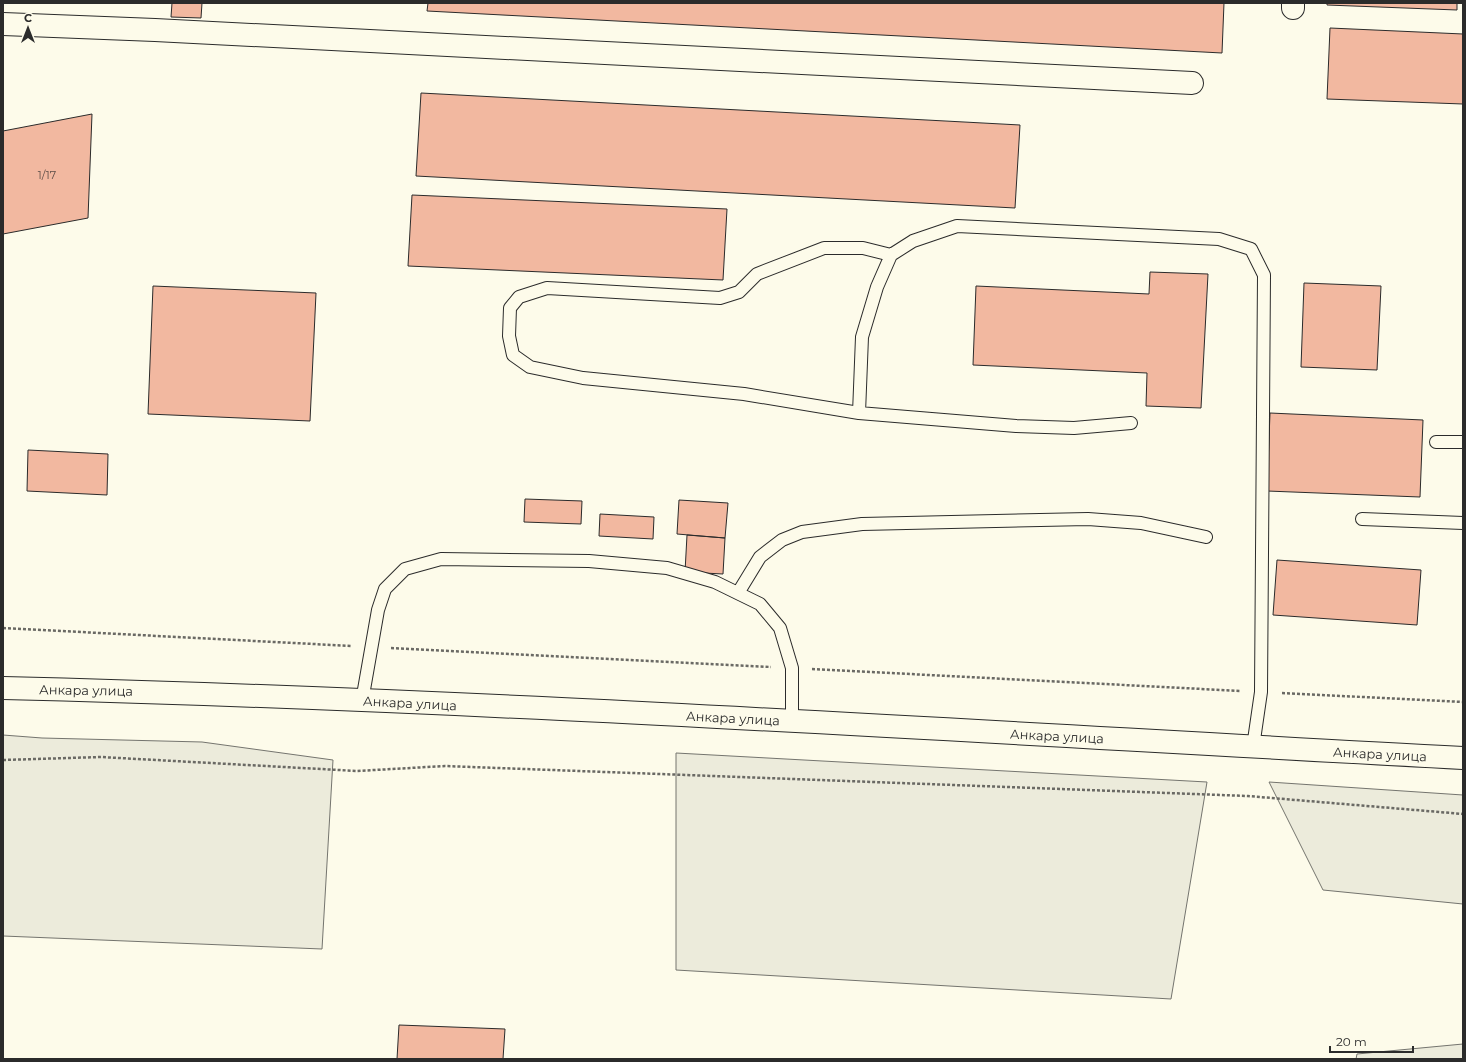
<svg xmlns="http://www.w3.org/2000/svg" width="1466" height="1062" font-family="Montserrat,sans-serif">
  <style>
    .green { fill: #ecebdb; stroke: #74746e }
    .building { fill: #f2b8a0; stroke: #2b2b2b }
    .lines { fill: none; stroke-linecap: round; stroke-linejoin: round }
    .lane-casing { stroke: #2b2b2b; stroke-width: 14 }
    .street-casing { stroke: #2b2b2b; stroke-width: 24 }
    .primary-casing { stroke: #2b2b2b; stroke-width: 24 }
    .path { stroke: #6a6964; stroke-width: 2.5; stroke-dasharray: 3 2; stroke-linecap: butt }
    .lane { stroke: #fdfbea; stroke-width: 12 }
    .street { stroke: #fdfbea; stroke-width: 22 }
    .primary { stroke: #fdfbea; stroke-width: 22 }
    .labels { text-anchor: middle; stroke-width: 3; stroke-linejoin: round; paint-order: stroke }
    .number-label { font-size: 11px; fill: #5d4e48 }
    .street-label { font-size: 13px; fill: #2b2b2b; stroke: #fdfbea }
  </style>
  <rect width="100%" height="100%" fill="#fdfbea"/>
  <!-- green -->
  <path class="green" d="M3 735 42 738 202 742 333 760 322 949 3 936Z
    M676 753 1207 782 1171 999 676 970Z
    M1269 782 1463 795V904L1323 890Z
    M1463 1044V1059H1356L1357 1054Z"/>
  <!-- building -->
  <path class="building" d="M172 3H202L201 18 171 17Z
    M428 3H1224L1222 53 427 11Z
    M1327 3H1457V10L1327 5Z
    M1330 28 1463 34V104L1327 99Z
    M421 93 1020 125 1015 208 416 176Z
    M92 114 88 218 3 234V131Z
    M412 195 727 209 723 280 408 266Z
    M1150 272 1208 274 1201 408 1146 406 1147 373 973 365 976 286 1149 294Z
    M1304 283 1381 286 1377 370 1301 367Z
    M153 286 316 293 310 421 148 414Z
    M1270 413 1423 420 1420 497 1267 491Z
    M28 450 108 454 107 495 27 491Z
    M525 499 582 501 581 524 524 522Z
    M679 500 728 503 725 538 677 534Z
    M600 514 654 517 653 539 599 536Z
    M687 535 725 538 723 574 685 572Z
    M1277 560 1421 570 1417 625 1273 615Z
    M399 1025 505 1029 503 1059H397Z"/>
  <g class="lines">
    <!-- lane casing -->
    <g class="lane-casing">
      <path id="lane" d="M891 255 863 248H824L757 274 739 292 720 298 547 288 519 297 510 308 509 336 513 355 530 367 583 378 744 394 859 413 1016 426 1074 428 1131 423
        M859 413 862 337 877 287 891 255 913 241 957 226 1219 239 1251 249 1264 275 1261 692 1253 747
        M1436 442H1463
        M1362 519 1463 523
        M738 593 760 557 782 540 802 532 862 524 1088 519 1141 523 1206 537
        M362 701 378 610 385 589 405 569 441 559 589 561 667 568 715 582 760 604 780 628 792 668V722"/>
    </g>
    <!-- street casing -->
    <g class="street-casing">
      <path id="street" d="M1293 8V3
        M3 24 155 30 1192 83"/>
    </g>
    <!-- primary casing -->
    <g class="primary-casing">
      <path id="primary" d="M3 688C490 700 977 732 1463 758"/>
    </g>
    <!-- path -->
    <path class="path" d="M3 628 352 646
      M391 648 771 667
      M812 669 1241 691
      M1282 693 1463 702
      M3 760 101 757 357 771 445 766 1248 796 1463 814"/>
    <!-- lane -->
    <use href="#lane" class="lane"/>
    <!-- street -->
    <use href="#street" class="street"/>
    <!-- primary -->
    <use href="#primary" class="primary"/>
  </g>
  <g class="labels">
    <!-- number labels -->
    <g class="number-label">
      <text x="47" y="179">1/17</text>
    </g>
    <!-- street labels -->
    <g class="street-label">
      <text transform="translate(86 690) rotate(1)" y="5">Анкара улица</text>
      <text transform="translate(410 703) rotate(3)" y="5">Анкара улица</text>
      <text transform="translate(733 718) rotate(3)" y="5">Анкара улица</text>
      <text transform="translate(1057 736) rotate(3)" y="5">Анкара улица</text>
      <text transform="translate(1380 754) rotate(3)" y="5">Анкара улица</text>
    </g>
  </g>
  <!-- border -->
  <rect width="1466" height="1062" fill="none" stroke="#2b2b2b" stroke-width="8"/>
  <!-- north arrow -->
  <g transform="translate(28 28)" stroke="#fdfbea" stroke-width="3" paint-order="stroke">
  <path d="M0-3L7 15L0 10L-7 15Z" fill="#2b2b2b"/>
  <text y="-6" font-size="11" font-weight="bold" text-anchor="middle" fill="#2b2b2b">С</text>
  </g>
  <!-- scale -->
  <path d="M1330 1046v6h83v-6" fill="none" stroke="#2b2b2b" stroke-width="2"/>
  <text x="1336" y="1046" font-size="12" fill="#2b2b2b" stroke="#fdfbea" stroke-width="3" paint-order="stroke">20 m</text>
</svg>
